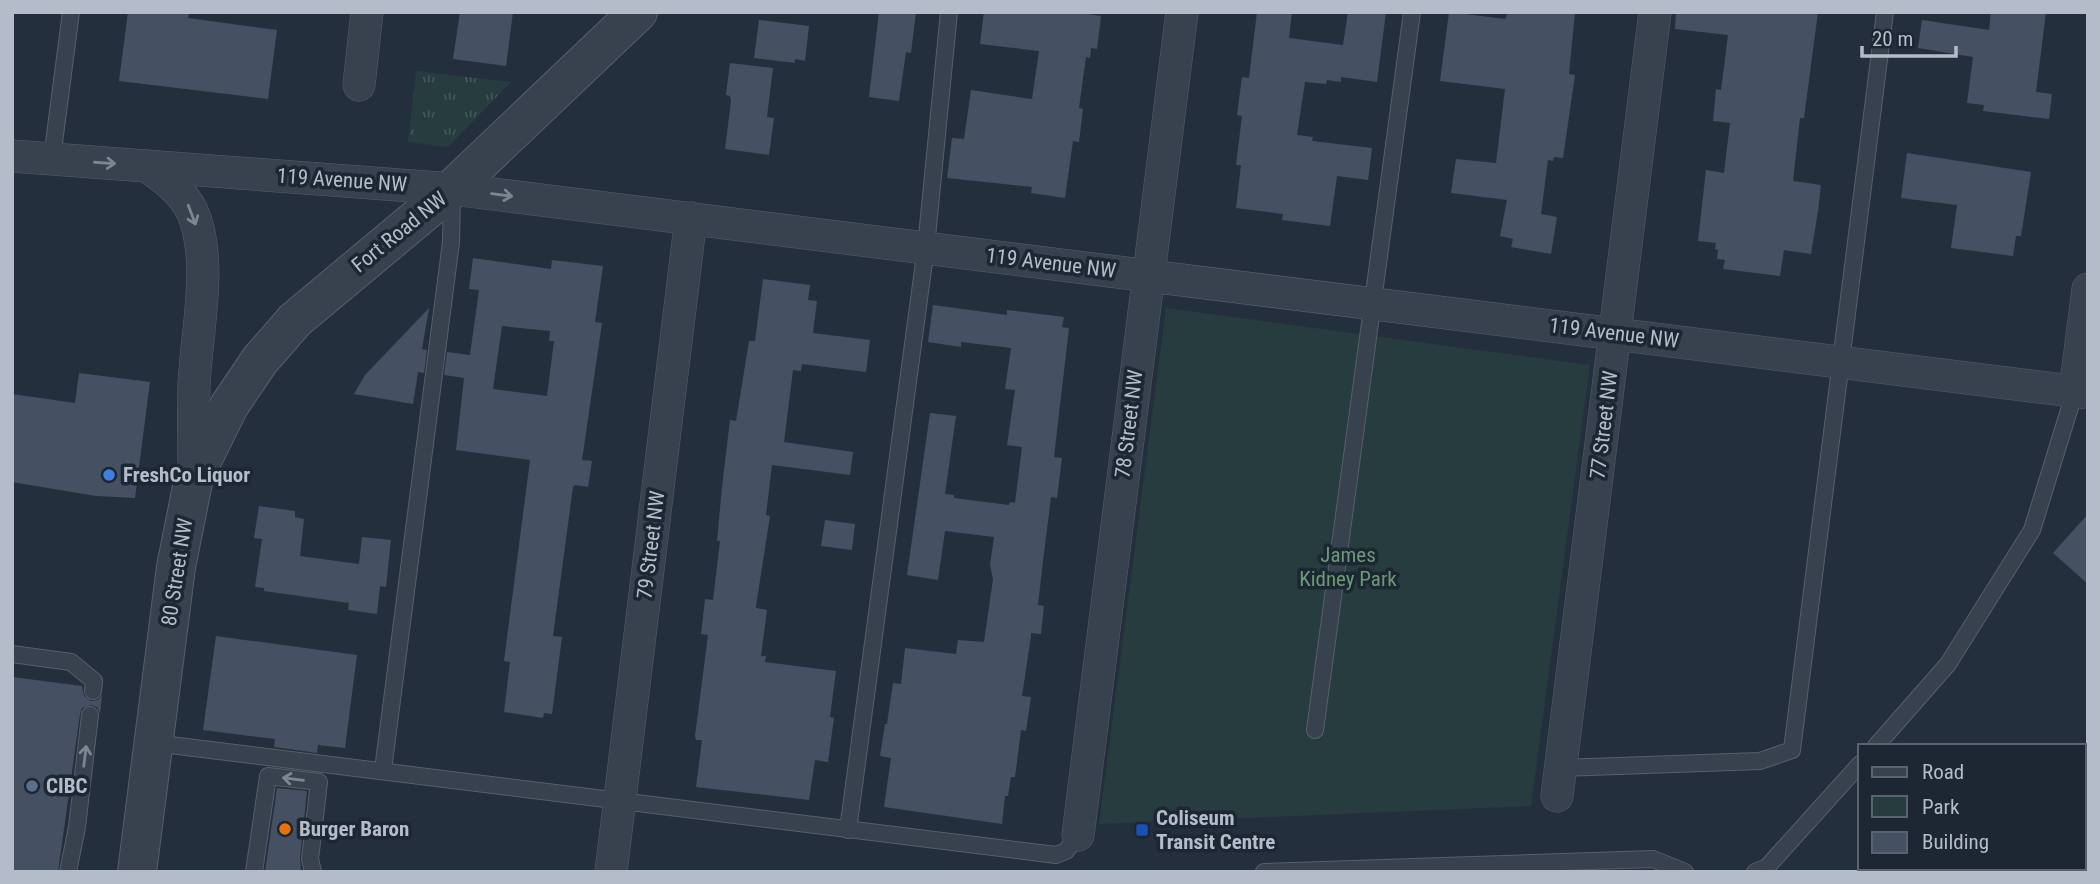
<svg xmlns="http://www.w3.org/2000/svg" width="2100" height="884" font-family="'Roboto Condensed',sans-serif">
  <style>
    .grass { fill: url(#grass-tufts) }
    .park { fill: #263c3f }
    .building { fill: #455162; fill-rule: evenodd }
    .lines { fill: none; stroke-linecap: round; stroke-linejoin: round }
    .service-casing { stroke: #565f6c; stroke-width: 18 }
    .minor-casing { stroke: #565f6c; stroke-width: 33 }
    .tertiary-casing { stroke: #565f6c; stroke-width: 40 }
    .service { stroke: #38414e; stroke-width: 16 }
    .minor { stroke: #38414e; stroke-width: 32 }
    .tertiary { stroke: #38414e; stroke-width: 38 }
    .tram { stroke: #5a6575; stroke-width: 2 }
    .oneway { stroke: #7c8592 }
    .shop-dot { fill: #3f7fe0; stroke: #1d2633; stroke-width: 2.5 }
    .service-dot { fill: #5c6f8a; stroke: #1d2633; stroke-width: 2.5 }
    .food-dot { fill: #e8710a; stroke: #1d2633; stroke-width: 2.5 }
    .transit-dot { fill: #1a4fb4; stroke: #1d2633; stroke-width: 2.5 }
    .labels { text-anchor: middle; stroke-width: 7; stroke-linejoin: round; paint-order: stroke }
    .street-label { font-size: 21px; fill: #b4bcc9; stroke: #1d2633 }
    .poi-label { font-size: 21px; font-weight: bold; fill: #b4bcc9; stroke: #1d2633; text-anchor: start }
    .park-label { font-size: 21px; fill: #6b9a76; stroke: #1d2633 }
  </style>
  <defs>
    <pattern id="grass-tufts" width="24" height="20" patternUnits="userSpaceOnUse" patternTransform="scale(1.75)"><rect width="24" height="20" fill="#263c3f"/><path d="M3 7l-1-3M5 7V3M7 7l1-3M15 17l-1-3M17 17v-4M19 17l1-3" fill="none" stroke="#435659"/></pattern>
  </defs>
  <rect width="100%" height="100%" fill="#242f3e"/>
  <!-- grass -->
  <path class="grass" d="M416 71 511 82 448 147 408 142Z"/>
  <!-- park -->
  <path class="park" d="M1166 308 1590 365 1531 806 1099 824Z"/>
  <!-- building -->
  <path class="building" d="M128 12H189L188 18 277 30 268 99 119 81Z
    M460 12H513L506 66 453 59Z
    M879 12H916L911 53 906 52 899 101 869 97Z
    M984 12H1074L1101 16 1097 49 1091 48 1090 58 1086 57 1079 108 1083 109 1079 142 1073 141 1065 198 1031 193 1032 187 947 178 952 138 964 139 971 90 1032 99 1039 51 980 44Z
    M1257 12H1292L1289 38 1343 45 1348 12H1386L1377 82 1341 77V82L1327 80 1326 84 1305 82 1297 135 1313 137 1312 141 1372 148 1368 180 1337 176 1330 226 1282 220 1283 214 1236 208 1241 165H1236L1242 116 1237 115 1242 77 1249 78Z
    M1449 12 1505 19 1508 12H1575L1569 74 1575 75 1563 158 1554 157 1553 161 1548 160 1541 214 1557 217 1551 254 1511 247 1513 239 1500 236 1507 200 1451 193 1456 159 1496 163 1505 89 1440 81Z
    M1676 12H1818L1804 118H1800L1793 181 1821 185 1818 211 1811 254 1784 250 1780 276 1723 269 1725 260 1717 259 1718 250 1715 249 1716 243 1698 241 1706 170 1724 173 1730 123 1713 121 1716 89 1721 90 1728 35 1675 29Z
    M1991 12H2046L2036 92 2052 94 2049 119 1983 111 1984 105 1967 103 1973 57 1918 48 1922 20 1989 30Z
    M759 20 809 26 805 61 795 59V63L754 58Z
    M730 63 773 68 767 117 774 118 769 155 725 149 731 101 730 96 726 95Z
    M1907 153 2031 172 2021 236H2016L2013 256 1951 248 1957 205 1901 198Z
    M473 258 551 269 552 260 603 266 595 322 602 323 582 460 592 461 588 487 575 485 573 487 553 636 562 637 552 714 544 713 543 718 504 712 510 662 504 661 530 460 456 450 464 378 444 375 447 352 470 355 479 290 469 289ZM502 326 550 331 549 341H554L547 396 493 389Z
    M763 279 810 285 808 300 817 301 813 333 870 340 866 372 802 364 801 371 793 370 784 442 853 452 850 475 772 465 766 515 770 516 756 606V608L767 610 761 656H766L765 662 836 671 830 717 834 718 828 762 815 760 809 800 696 787 702 740H696L695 736 708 635 701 634 705 599 713 600 720 541H717L722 487 730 420 736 421 749 341H755Z
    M933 305 1007 315V310L1064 317 1062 327 1069 328 1054 457 1062 458 1057 498 1051 497 1043 561 1038 605 1044 606 1041 634 1031 633V636L1022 696 1031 697 1026 731 1021 730 1015 777H1011L1008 796H1005L1002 824 884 807 891 758 880 756 885 724H887L893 683 901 684 905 648 956 654 958 640 984 642 993 579 990 565 994 537 945 531 938 580 907 575 930 413 956 416 945 494 954 495V498L1009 505 1010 502 1015 503 1022 447 1007 445 1015 390 1005 389 1011 348 961 342V347L928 342Z
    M429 308 422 349 427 350 424 373 418 372 413 404 354 394 365 375Z
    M79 373 150 382 135 498 96 496 12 482V394L75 403Z
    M259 506 295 511V517L304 519 300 556 359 564 362 537 391 540 386 587 380 586 377 614 348 610 349 603 264 591V588L255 587 262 539 254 538Z
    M2088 514V584L2053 553Z
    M825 520 855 524 852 550 821 546Z
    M216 636 357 655 345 748 318 745 317 753 274 747 275 739 203 730Z
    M12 677 82 686 84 696 91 701 98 700 102 695 100 714 97 707 91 705 82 708 80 714 58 872 12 870Z
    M277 788 307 791 300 858 301 872H265Z"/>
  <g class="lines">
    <!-- service casing -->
    <g class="service-casing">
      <path id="service" d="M52 158 71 12
        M12 654 71 662 94 681 93 691
        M1315 730 1412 12
        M154 743 1056 855 1066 851 1078 835
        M1876 746 1948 664 2032 530 2075 391
        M1561 768 1760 761 1792 750 1885 12
        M383 770 451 242 452 193
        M848 830 926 247 949 12
        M68 872 77 827 90 715
        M254 872 268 776 319 782 310 859 313 872
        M1264 872 1653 859 1685 872
        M1755 872 1767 867 1860 764"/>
    </g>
    <!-- minor casing -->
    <g class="minor-casing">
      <path id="minor" d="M359 85 367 12
        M12 156 452 189 2088 393
        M147 166C164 178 182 191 192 211 214 260 196 333 194 386 193 416 194 446 194 476
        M2075 391 2088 289
        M1557 796 1655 12
        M1078 835 1182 12
        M611 872 691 218"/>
    </g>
    <!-- tertiary casing -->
    <g class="tertiary-casing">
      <path id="tertiary" d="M137 872 176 567 194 477 229 406 260 360 295 320 452 189 638 12"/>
    </g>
    <!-- service -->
    <use href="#service" class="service"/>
    <!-- minor -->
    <use href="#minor" class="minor"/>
    <!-- tertiary -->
    <use href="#tertiary" class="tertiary"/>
    <!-- tram -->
    <path class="tram" d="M2084 798 2088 794
      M2020 872 2023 868
      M2084 872 2088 868"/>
  </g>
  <!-- one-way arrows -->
  <defs><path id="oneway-shaft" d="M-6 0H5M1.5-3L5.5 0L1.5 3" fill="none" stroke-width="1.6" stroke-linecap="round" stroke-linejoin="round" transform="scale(1.75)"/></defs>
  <g class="oneway">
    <use href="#oneway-shaft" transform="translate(105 163) rotate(4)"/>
    <use href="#oneway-shaft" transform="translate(502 195) rotate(7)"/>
    <use href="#oneway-shaft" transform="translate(192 215) rotate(69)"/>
    <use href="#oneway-shaft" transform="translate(85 756) rotate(-83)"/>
    <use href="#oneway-shaft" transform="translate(293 779) rotate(-173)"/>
  </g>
  <!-- markers -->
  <circle class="shop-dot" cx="109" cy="475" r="7"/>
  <circle class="service-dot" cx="32" cy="786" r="7"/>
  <circle class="food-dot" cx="285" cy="829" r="7"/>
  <rect class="transit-dot" x="1135" y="823" width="14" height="14" rx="3.5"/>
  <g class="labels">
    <!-- street labels -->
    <g class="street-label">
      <text transform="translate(342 180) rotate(4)" y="7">119 Avenue NW</text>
      <text transform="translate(399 232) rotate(-39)" y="7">Fort Road NW</text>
      <text transform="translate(1051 263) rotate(7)" y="7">119 Avenue NW</text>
      <text transform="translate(1614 333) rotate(7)" y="7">119 Avenue NW</text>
      <text transform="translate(1129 424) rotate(-83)" y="7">78 Street NW</text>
      <text transform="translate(1604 425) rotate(-83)" y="7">77 Street NW</text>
      <text transform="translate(651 545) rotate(-83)" y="7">79 Street NW</text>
      <text transform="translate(177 572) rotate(-81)" y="7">80 Street NW</text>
    </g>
    <!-- poi labels -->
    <g class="poi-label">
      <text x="123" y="482">FreshCo Liquor</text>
      <text x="46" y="793">CIBC</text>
      <text x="1156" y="825">Coliseum<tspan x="1156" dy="24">Transit Centre</tspan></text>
      <text x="299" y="836">Burger Baron</text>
    </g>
    <!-- park labels -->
    <g class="park-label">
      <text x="1348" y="562">James<tspan x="1348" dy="24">Kidney Park</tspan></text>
    </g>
  </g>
  <!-- border -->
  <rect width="2100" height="884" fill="none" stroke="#b4bcc9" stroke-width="28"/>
  <!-- legend -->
  <rect x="1858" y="744" width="228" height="126" fill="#1d2633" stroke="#59626f" stroke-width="2"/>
  <rect x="1872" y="767" width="35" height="10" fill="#38414e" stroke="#59626f" stroke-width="2"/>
  <text x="1922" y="779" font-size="21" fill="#b4bcc9">Road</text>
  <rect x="1872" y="796" width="35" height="21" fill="#263c3f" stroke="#59626f" stroke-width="2"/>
  <text x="1922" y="814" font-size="21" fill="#b4bcc9">Park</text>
  <rect x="1872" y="832" width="35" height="21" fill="#455162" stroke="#59626f" stroke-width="2"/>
  <text x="1922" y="849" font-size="21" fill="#b4bcc9">Building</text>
  <!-- scale -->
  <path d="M1862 46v10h94v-10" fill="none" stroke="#b4bcc9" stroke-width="3.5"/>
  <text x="1872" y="46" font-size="21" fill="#b4bcc9" stroke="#1d2633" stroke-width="5" paint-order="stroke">20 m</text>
</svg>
